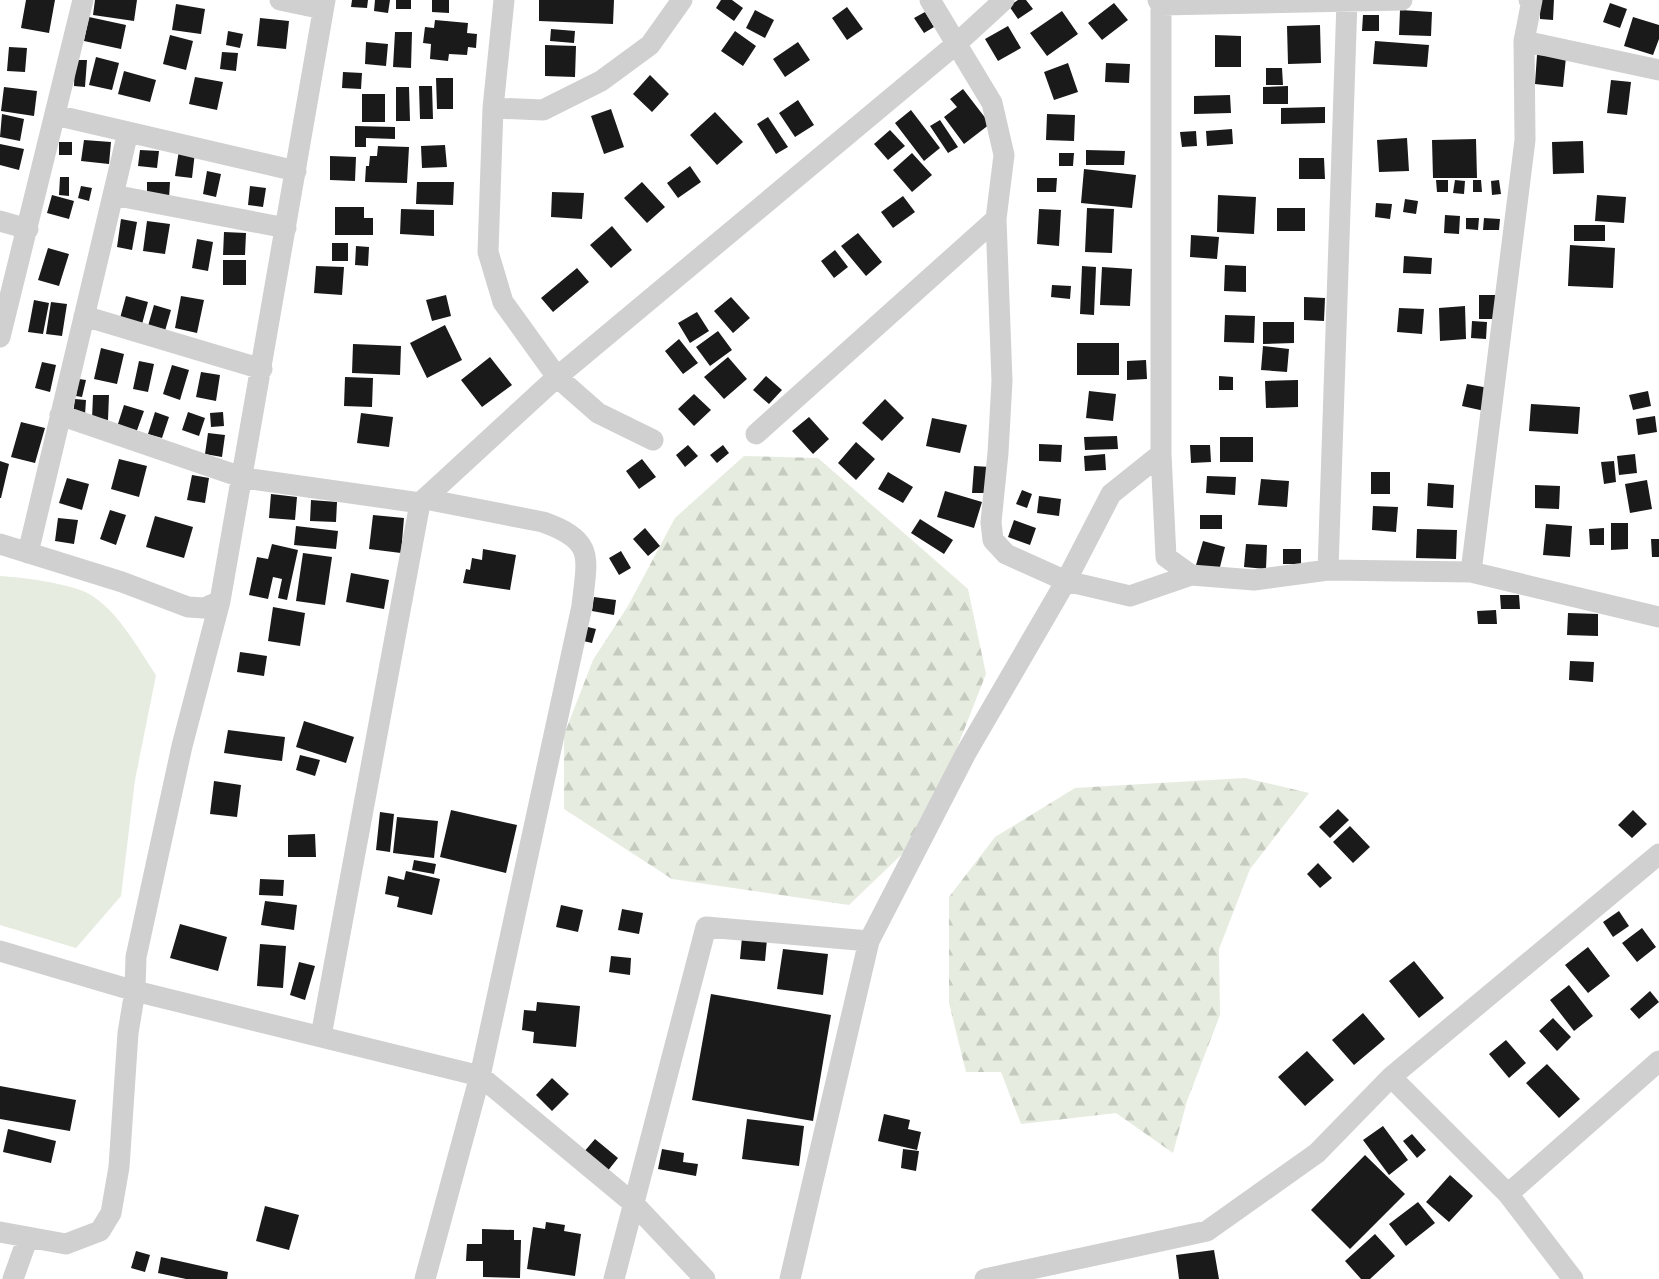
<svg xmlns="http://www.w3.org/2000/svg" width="1659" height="1279" font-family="Rubik,sans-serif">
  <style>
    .green { fill: #e6ecdf }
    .forest { fill: url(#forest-firs) }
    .building { fill: #1a1a1a }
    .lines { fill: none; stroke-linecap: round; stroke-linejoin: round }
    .minor { stroke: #d0d0d0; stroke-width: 21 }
  </style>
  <defs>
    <pattern id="forest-firs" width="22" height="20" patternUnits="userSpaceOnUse" patternTransform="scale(1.5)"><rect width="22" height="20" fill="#e6ecdf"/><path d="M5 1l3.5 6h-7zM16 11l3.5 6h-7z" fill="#c6cbc0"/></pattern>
  </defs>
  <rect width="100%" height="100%" fill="#fff"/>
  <!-- green -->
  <path class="green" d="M0 576C21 577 74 584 91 595 120 614 137 647 156 675L135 780 121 896 76 948 0 925Z"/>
  <!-- forest -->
  <path class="forest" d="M744 456 818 458 968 589 986 674 923 834 849 905 672 879 564 809V735L593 660 628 606 675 518Z
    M1245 778 1309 793 1250 869 1219 949 1220 1015 1187 1101 1173 1153 1116 1113 1021 1124 1001 1072H966L949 1003V897L995 837 1075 788Z"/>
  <!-- building -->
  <path class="building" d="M26 0H55L49 33 21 28Z
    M95 0H137L134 21 93 15Z
    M352 0H368L367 8 351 7Z
    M375 0H390L388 13 374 11Z
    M396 0H411V9H396Z
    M432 0H449V13L432 12Z
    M539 0H614L613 24 539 21Z
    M721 0H732L743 8 734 21 716 8Z
    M1018 0H1026L1033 9 1018 19 1009 6Z
    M1540 0H1554L1553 20 1540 19Z
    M1114 3 1128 20 1102 40 1088 23Z
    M1610 3 1627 9 1620 28 1603 22Z
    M176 4 205 9 201 34 172 30Z
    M847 7 863 29 847 40 832 18Z
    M755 10 774 20 765 38 746 28Z
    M1400 10 1432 12 1431 36 1399 35Z
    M1062 11 1078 34 1047 56 1030 33Z
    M925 12 934 27 924 33 914 18Z
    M1363 15H1379V31H1362Z
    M89 17 126 25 121 49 84 41Z
    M1633 17 1659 25V39L1653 55 1624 46Z
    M260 18 289 21 286 49 257 46Z
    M435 20 468 23 467 33 477 34 476 48 468 47 467 55 449 54 448 61 430 59 431 44 423 43 425 27 434 28Z
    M1320 25 1321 63 1288 64 1287 26Z
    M1008 26 1021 48 998 61 985 39Z
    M551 29 575 31 574 43 550 41Z
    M228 31 243 34 240 48 226 45Z
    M735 31 756 46 743 66 721 51Z
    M395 32H412L411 68 393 67Z
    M170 35 193 41 186 70 163 64Z
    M1215 35 1241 36V67H1215Z
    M1375 41 1429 45 1427 67 1373 64Z
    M366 42 388 44 386 66 365 64Z
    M798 42 810 60 785 77 773 59Z
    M545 45 576 46 575 77 545 76Z
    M9 47 27 48 25 72 7 71Z
    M222 52 238 53 236 71 220 69Z
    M1537 55 1566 57 1563 87 1535 84Z
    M96 57 119 63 112 90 89 85Z
    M75 60H87L85 87 74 86Z
    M1068 63 1078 92 1054 100 1044 72Z
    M1106 63 1130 64 1129 83 1105 82Z
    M1266 68H1282L1283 85H1266Z
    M124 71 156 80 150 102 118 94Z
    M343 72 362 73 361 89 342 88Z
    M650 75 669 94 652 112 633 94Z
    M195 77 223 82 217 110 189 104Z
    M436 78H453V109H437Z
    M1611 80 1631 82 1627 115 1607 113Z
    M419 86H432L433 119H420Z
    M1288 86V104H1263V87Z
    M4 87 37 91 34 116 1 111Z
    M396 87H409L410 121H396Z
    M963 89 990 124 964 144 944 117 957 107 950 99Z
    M362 94H385V122H362Z
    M1230 95 1231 113 1194 114V96Z
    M798 100 814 125 795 137 779 113Z
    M1325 107V123L1281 124V108Z
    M611 109 624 147 604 154 591 116Z
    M911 110 940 148 924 161 895 123Z
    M715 112 743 142 717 165 690 135Z
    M2 114 24 119 20 141 0 137Z
    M1047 114 1075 115 1074 141 1046 140Z
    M768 117 788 147 776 154 757 124Z
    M940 120 958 147 948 153 930 126Z
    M355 126 395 127V139L366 138V147H355Z
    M1232 129 1233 144 1207 146 1206 131Z
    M890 130 905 146 888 160 874 144Z
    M1196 131 1197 146 1182 147 1180 132Z
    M1407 138 1409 171 1379 172 1377 140Z
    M1476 139 1477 178H1433L1432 140Z
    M84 140 111 142 109 164 81 161Z
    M1583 141 1584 173 1553 174 1552 142Z
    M59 142H72V155H59Z
    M0 144 24 149 19 170 0 165Z
    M445 145 447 167 422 168 421 146Z
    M378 146 409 147 407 183 365 182 366 166H369L370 156H377Z
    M140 150 159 151 157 168 138 166Z
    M179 150 195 152 192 178 175 176Z
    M1086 150 1125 151 1124 165H1086Z
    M912 153 932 175 912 192 893 170Z
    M1059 153H1074L1073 166H1059Z
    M330 156 356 157 355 181 330 180Z
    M1299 158H1324L1325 179H1299Z
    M690 166 701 182 678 198 667 183Z
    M1084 169 1136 175 1132 208 1081 203Z
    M207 171 221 174 216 197 203 194Z
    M60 177H69V196L59 195Z
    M1037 178H1057L1056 192H1037Z
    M1436 180H1448V192H1437Z
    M1455 180 1465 181 1464 194 1453 193Z
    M1473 180H1481L1482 192H1473Z
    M1499 180 1501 194 1492 195 1491 181Z
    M147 182H170L169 198 147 197Z
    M417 182H454L453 205 416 204Z
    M642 182 665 207 647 223 624 198Z
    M81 186 92 188 89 201 78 198Z
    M250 186 266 188 263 207 248 205Z
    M552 192 584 193 582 219 551 217Z
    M52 195 74 201 69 219 47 213Z
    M1218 195 1256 197 1254 234 1217 232Z
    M1597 195 1626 197 1624 223 1595 221Z
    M903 196 915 212 893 228 881 212Z
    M1405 199 1418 201 1416 214 1403 212Z
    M1376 203 1392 204 1390 219 1375 217Z
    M335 207H364V218H373V235H335Z
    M1087 208 1114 209 1112 253 1085 252Z
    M1277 208H1305V231H1277Z
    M401 209 434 210V236L400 234Z
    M1039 209 1061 210 1059 246 1037 244Z
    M1445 215 1460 216 1459 234 1444 233Z
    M1466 218H1479L1478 230 1466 229Z
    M1484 218 1500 219 1499 230H1483Z
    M121 219 137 222 132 250 117 247Z
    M147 221 170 224 165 254 143 251Z
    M1574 225H1605V241H1574Z
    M612 226 632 250 611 268 590 245Z
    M224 232 246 233 245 255H223Z
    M858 233 882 262 866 276 841 246Z
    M1191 235 1219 237 1217 259 1190 257Z
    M197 239 213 242 208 271 192 268Z
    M332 243H348V261H332Z
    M1570 245 1615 248 1613 288 1568 286Z
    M356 246 369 247 368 266 355 265Z
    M48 248 69 254 59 286 38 280Z
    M835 250 848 267 834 278 821 261Z
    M1404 256 1432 258 1431 274 1403 273Z
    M223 260H246V285H223Z
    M1225 265 1246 266V292L1224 291Z
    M316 266 344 267 342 295 314 293Z
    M1082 266 1096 267 1094 315 1080 314Z
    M1102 267 1132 269 1130 306 1100 305Z
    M577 268 589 282 553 312 541 298Z
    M1052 285 1071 286 1070 299 1051 297Z
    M446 295 451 316 432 321 426 300Z
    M1479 295H1502V319H1479Z
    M126 296 148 302 141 328 119 322Z
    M181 296 204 300 197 333 175 328Z
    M731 297 750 318 733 333 714 311Z
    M1304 297 1325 298 1324 321 1304 320Z
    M34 300 49 303 43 334 28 332Z
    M51 302 67 304 62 336 46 334Z
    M154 305 171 310 165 331 148 326Z
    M1465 306 1466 339 1440 341 1439 308Z
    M1399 308 1424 309 1422 334 1397 332Z
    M697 312 709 331 690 343 678 323Z
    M1225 315 1255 316 1254 343 1224 342Z
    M1472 321 1487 322 1486 339 1471 338Z
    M1263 322H1294V343L1263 344Z
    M445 325 462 360 427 378 410 343Z
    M718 331 732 350 710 366 696 347Z
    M679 339 698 363 683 374 665 351Z
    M1077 343H1119V375H1077Z
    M353 344 401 346 400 375 352 373Z
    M1263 346 1289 349 1287 372 1261 370Z
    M101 348 124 354 117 384 94 379Z
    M490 357 512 385 482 407 461 380Z
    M728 357 747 379 724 399 704 377Z
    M1146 360 1147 379 1127 380V361Z
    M139 361 154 364 148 392 133 389Z
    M42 362 56 365 50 392 35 388Z
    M172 365 189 370 180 400 163 394Z
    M201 372 220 375 216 401 196 397Z
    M766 376 782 390 769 404 753 390Z
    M1219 376 1233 377V390H1219Z
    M345 377 373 378 372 407 344 406Z
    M79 379 86 380 82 397 76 396Z
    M1298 380V407L1266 408 1265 381Z
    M1467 384 1494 389 1489 412 1462 406Z
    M1089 391 1116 394 1113 421 1086 418Z
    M1648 391 1651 406 1633 410 1629 395Z
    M694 394 711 410 694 426 678 409Z
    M93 395H109L108 420 92 419Z
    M75 399 86 400 85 415 73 414Z
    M885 399 904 418 882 441 862 423Z
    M1531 404 1580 407 1578 434 1529 431Z
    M124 405 144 411 136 433 117 427Z
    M155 412 169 417 162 438 148 434Z
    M188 412 205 418 199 436 182 430Z
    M223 412 224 426 211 427 210 413Z
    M361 413 393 417 389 447 357 443Z
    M1655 416 1657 432 1638 435 1636 419Z
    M809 417 829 439 813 454 792 431Z
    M932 418 967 425 960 453 926 446Z
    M21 422 45 428 35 463 11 457Z
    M208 433 225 435 222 457 205 454Z
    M1117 436 1118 449 1085 450 1084 437Z
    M1220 437H1253V462H1220Z
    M856 442 875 459 856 480 838 463Z
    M1039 444 1062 445 1061 462 1039 461Z
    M688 445 698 456 685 467 676 455Z
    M723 445 729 453 717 463 710 455Z
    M1190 445H1210L1211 462 1191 463Z
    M1105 454 1106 470 1085 471 1084 456Z
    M1635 454 1637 473 1619 475 1617 456Z
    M119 459 147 466 139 497 111 489Z
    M642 459 656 477 639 489 626 471Z
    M0 461 9 464 1 498H0Z
    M1614 461 1616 482 1604 484 1601 462Z
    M974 466 990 467 988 493H972Z
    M888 472 913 487 903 503 878 489Z
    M1371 472H1390V494H1371Z
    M192 475 209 478 205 503 187 500Z
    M1207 476 1236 477 1235 495 1206 493Z
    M67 478 89 484 82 510 59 503Z
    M1261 479 1289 481 1287 507 1258 505Z
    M1647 480 1652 509 1630 513 1625 484Z
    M1428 483 1454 485 1453 508 1427 506Z
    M1535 485 1560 486 1559 509 1535 508Z
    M1022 490 1032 494 1027 508 1016 504Z
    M945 491 982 502 974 528 937 517Z
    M271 494 297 497 295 520 269 518Z
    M1039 496 1061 499 1059 516 1037 513Z
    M311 500 337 502 336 522 310 521Z
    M1373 506 1398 507 1396 532 1372 530Z
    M110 510 126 515 116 545 100 539Z
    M373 515 404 518 401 553 369 549Z
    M1200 515H1222V529H1200Z
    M155 516 193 527 184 558 146 547Z
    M58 518 78 520 74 544 55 541Z
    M920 519 953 540 944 554 911 533Z
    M1014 520 1036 528 1030 545 1008 537Z
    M1611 523H1628V549L1611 550Z
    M1546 524 1572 526 1570 557 1543 555Z
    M296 526 338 531 336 549 294 545Z
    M645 528 660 546 648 556 633 539Z
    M1604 528V545H1590L1589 529Z
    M1417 529 1457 530 1456 559 1416 558Z
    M1651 539H1659V557H1652Z
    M1203 541 1225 547 1219 571 1196 565Z
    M272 544 298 550 287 600 278 598 282 579 273 577 268 599 249 595 257 557 268 559Z
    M1246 544 1267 545 1266 569 1244 567Z
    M483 549 516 555 510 590 463 583 466 569 470 570 472 558 482 560Z
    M1283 549H1301V564H1283Z
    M621 551 631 568 619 575 609 558Z
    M303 553 332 557 325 605 296 601Z
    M351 573 389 580 384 609 346 602Z
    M1500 595H1519L1520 609H1501Z
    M594 597 616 600 614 615 592 611Z
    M273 607 305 613 300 646 268 641Z
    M1496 610 1497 624H1478L1477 611Z
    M1568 613 1598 614V636L1567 635Z
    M584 626 596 629 592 643 579 640Z
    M240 652 267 656 264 676 237 672Z
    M1570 661 1594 662 1593 682 1569 680Z
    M304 721 354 737 346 763 296 747Z
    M228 730 285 737 282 761 224 753Z
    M300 755 320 760 315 776 296 770Z
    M214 781 241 785 237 817 210 814Z
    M1338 809 1349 820 1330 838 1319 827Z
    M451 810 517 825 506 873 440 857Z
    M1633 810 1647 824 1632 838 1618 825Z
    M380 812 394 814 390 852 376 850Z
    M397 817 438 821 434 858 393 853Z
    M1350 826 1370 847 1353 863 1333 842Z
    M315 834 316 857H288V835Z
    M414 860 436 864 434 874 412 870Z
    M1318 863 1332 878 1320 888 1307 874Z
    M406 871 440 879 432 915 397 907 399 897 385 894 388 876 404 880Z
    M260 879 284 880 283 896 259 895Z
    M265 901 297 905 294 930 261 925Z
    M561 905 583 910 578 932 556 927Z
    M622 909 643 913 639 934 618 930Z
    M1619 911 1629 926 1613 937 1603 922Z
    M180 924 227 937 218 971 170 958Z
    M1642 928 1656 947 1637 962 1622 943Z
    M742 937 767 939 765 961 740 959Z
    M260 944 286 946 283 988 257 986Z
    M1588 947 1610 976 1588 993 1565 965Z
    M783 949 828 954 823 995 777 989Z
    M611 956 631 958 630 975 609 972Z
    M1414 961 1444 998 1419 1018 1389 981Z
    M299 962 315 966 305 1000 290 995Z
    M1569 985 1593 1016 1574 1031 1550 1000Z
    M1650 991 1659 1002 1639 1019 1630 1009Z
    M711 994 831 1015 813 1121 692 1100Z
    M537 1002 580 1006 576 1047 533 1043 534 1032 522 1030 524 1010 536 1011Z
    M1363 1013 1385 1039 1354 1065 1332 1040Z
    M1553 1018 1571 1037 1557 1051 1539 1031Z
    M1506 1040 1526 1063 1509 1078 1489 1054Z
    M1307 1051 1334 1080 1305 1106 1278 1077Z
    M1547 1064 1580 1099 1559 1118 1526 1083Z
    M552 1078 569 1094 552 1111 536 1095Z
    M0 1086 76 1100 70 1131 0 1119Z
    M884 1114 910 1120 908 1129 921 1132 917 1150 878 1141Z
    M747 1119 804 1126 799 1166 742 1159Z
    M1383 1126 1408 1160 1389 1175 1363 1140Z
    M8 1129 56 1141 51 1163 3 1152Z
    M1412 1134 1426 1150 1417 1158 1403 1141Z
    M595 1139 618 1158 606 1173 583 1153Z
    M662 1149 684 1153 683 1162 698 1164 696 1176 658 1169Z
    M903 1149 919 1151 916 1171 901 1168Z
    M1365 1155 1405 1194 1350 1249 1311 1210Z
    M1450 1175 1473 1196 1449 1222 1426 1202Z
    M1418 1202 1435 1223 1406 1246 1389 1224Z
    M265 1206 299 1215 289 1250 256 1241Z
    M546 1222 565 1225 564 1231 581 1234 575 1276 527 1269 533 1227 545 1229Z
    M482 1229 514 1230V1240H521L520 1278 483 1277V1261H466L467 1244H482Z
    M1375 1234 1395 1256 1370 1279H1361L1345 1261Z
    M1214 1250 1219 1279H1179L1176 1255Z
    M136 1251 150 1255 145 1272 131 1268Z
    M161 1257 228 1272 227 1279H186L158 1273Z"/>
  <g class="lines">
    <!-- minor -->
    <path class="minor" d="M280 0 323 9
      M325 0 220 601 182 746 136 957 135 991 480 1076 634 1204 705 1279
      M504 0 493 108 488 252 503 302 557 377 598 413 653 440
      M1158 0 1161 5V454L1166 557 1191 575 1254 580 1328 570 1471 572 1659 617
      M1161 5 1402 0
      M1524 41 1659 70
      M493 108 543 110 601 81 650 45 682 0
      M55 115 296 171
      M113 195 286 228
      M0 221 28 229
      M84 316 262 369
      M0 337 83 0
      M60 415 244 478 420 503 557 377 955 45 1004 0
      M756 434 996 219
      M1161 454 1111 494 1066 581 1130 596 1191 575
      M0 544 122 582 188 607 204 608 220 601
      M28 553 128 132
      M1328 570 1347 1
      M1471 572 1525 140 1524 41 1532 0H1529
      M0 951 135 991 128 1033 119 1167 111 1213 100 1231 66 1244 0 1232
      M321 1036 420 503
      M1391 1077 1508 1194 1573 1279
      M1508 1194 1659 1061
      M13 1279 28 1237
      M425 1279 480 1076 582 606C587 557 596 541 543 522L425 499
      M614 1279 706 927 869 941
      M790 1279 869 941 966 753 1066 581 1006 554 993 540 991 522 998 453 1002 381 996 219 1004 155 992 103 930 0
      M985 1279 1207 1231 1317 1153 1391 1077 1659 854"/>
  </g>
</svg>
